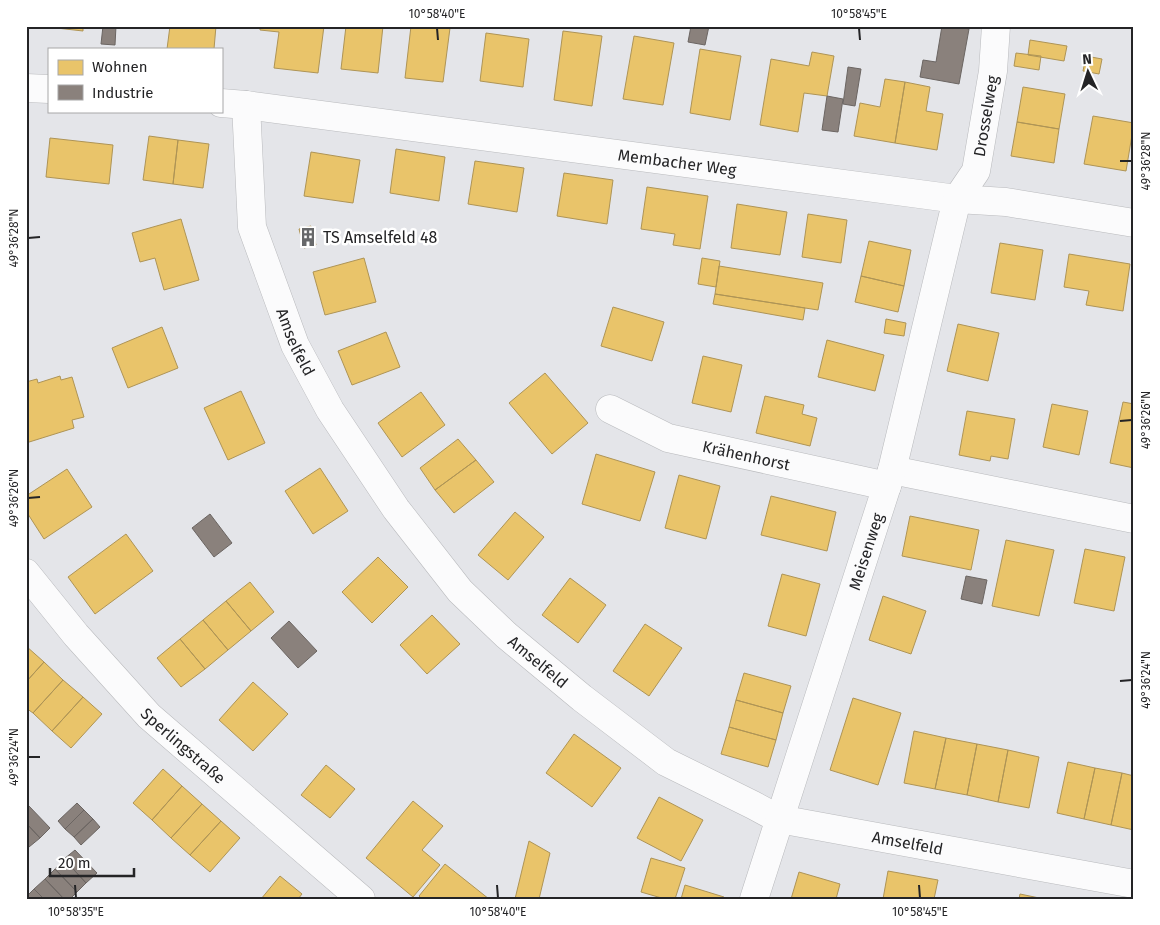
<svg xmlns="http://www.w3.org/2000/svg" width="1160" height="925" font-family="'Fira Sans',sans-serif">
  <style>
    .homes { fill: #e9c46a; stroke: #ae9456 }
    .industry { fill: #8a817c; stroke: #6b6562 }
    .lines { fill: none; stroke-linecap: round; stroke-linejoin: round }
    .minor-casing { stroke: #b9babd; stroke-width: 29 }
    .minor { stroke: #fbfbfc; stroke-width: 28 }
    .ticks { fill: none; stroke: #242426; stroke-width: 2 }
    .labels { text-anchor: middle; stroke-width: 5; stroke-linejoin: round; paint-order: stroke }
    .street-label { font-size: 16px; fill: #242426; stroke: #fff }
    .poi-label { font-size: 16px; fill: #242426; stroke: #fff; text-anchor: start }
    .neatline { fill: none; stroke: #242426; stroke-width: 2 }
    .ticks-label { font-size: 12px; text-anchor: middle; fill: #242426 }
  </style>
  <rect width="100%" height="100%" fill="#e4e5e9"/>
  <!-- homes -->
  <path class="homes" d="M39 26H83V31Z
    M170 26H216L214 49H167Z
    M260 26H324L318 73 274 68 279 32 260 30Z
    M346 26H383L378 73 341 69Z
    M411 26 450 28 443 82 405 78Z
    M563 31 602 36 592 106 554 100Z
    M486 33 529 39 523 87 480 81Z
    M634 36 674 43 663 105 623 99Z
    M1030 40 1067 46 1064 61 1028 55Z
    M700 49 741 56 730 120 690 113Z
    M812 52 834 56 827 96 804 93 798 132 760 125 771 59 809 66Z
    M1016 53 1041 56 1039 70 1014 66Z
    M1086 56 1102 59 1099 74 1083 71Z
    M885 79 905 82 895 143 854 136 860 103 880 107Z
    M905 82 930 87 926 111 943 114 937 150 895 143Z
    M1023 87 1065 94 1059 129 1017 122Z
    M1093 116 1134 123 1126 171 1084 164Z
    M1017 122 1059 129 1054 163 1011 156Z
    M149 136 178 140 173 184 143 180Z
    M50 138 113 145 109 184 46 177Z
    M178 140 209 144 203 188 173 184Z
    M396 149 445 157 439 201 390 193Z
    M311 152 360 160 353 203 304 196Z
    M475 161 524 168 517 212 468 204Z
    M564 173 613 180 607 224 557 216Z
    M647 187 708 196 700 249 673 245 675 234 641 229Z
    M737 204 787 212 780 255 731 248Z
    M808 214 847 220 841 263 802 257Z
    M181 219 199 280 164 290 155 258 140 262 132 233Z
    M311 226 316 245 304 248 299 229Z
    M869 241 911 250 904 286 861 276Z
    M1000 243 1043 250 1035 300 991 293Z
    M1069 254 1130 264 1123 311 1086 305 1089 291 1064 287Z
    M364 258 376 302 325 315 313 272Z
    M702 258 720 261 716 287 698 284Z
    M719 266 823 283 818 310 715 294Z
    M861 276 904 286 898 312 855 302Z
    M715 294 805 308 803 320 713 304Z
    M613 307 664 322 652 361 601 346Z
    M886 319 906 323 904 336 884 333Z
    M958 324 999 333 988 381 947 371Z
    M162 327 178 368 128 388 112 348Z
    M386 332 400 367 352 385 338 351Z
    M827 340 884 355 875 391 818 377Z
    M703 356 742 365 731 412 692 403Z
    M545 373 588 423 552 454 509 403Z
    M60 376 61 380 72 377 84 417 72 420 74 428 26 443V382L37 379 38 383Z
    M241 391 265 443 228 460 204 408Z
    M421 392 445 425 402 457 378 423Z
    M765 396 804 405 802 414 817 418 810 446 756 433Z
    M1123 402 1134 404V468L1110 463Z
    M1052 404 1088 411 1079 455 1043 447Z
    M967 411 1015 419 1008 459 991 456 990 461 959 455Z
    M458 439 476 460 435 490 420 468Z
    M596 454 655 472 640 521 582 504Z
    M476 460 494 482 454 513 435 490Z
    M320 468 348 511 313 534 285 491Z
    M67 469 92 507 44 539 26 511V496Z
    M679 475 720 486 706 539 665 528Z
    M771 496 836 512 827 551 761 535Z
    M515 512 544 537 508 580 478 555Z
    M910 516 979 530 971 570 902 556Z
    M126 534 153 571 95 614 68 577Z
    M1006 540 1054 550 1039 616 992 606Z
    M1085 549 1125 557 1114 611 1074 603Z
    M378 557 408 587 372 623 342 592Z
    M782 574 820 584 806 636 768 626Z
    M570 578 606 605 578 643 542 615Z
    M250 582 274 612 251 631 226 601Z
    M883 596 926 611 911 654 869 640Z
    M226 601 251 631 228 650 203 620Z
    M432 615 460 644 427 674 400 645Z
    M203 620 228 650 205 669 180 639Z
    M645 624 682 648 649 696 613 671Z
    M180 639 205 669 181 687 157 658Z
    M26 646 44 662 26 682Z
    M44 662 63 680 33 713 26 708V682Z
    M744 673 791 686 783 713 736 700Z
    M63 680 83 697 52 731 33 713Z
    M253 682 288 714 253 751 219 720Z
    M83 697 102 714 71 748 52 731Z
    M853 698 901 713 878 785 830 770Z
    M736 700 783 713 776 740 729 727Z
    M729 727 776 740 768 767 721 754Z
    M914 731 946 738 935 789 904 783Z
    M574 734 621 768 592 807 546 773Z
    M946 738 977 744 967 795 935 789Z
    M977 744 1008 750 998 802 967 795Z
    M1008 750 1039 757 1029 808 998 802Z
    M1068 762 1095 768 1084 819 1057 813Z
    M326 765 355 789 330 818 301 795Z
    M1095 768 1122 773 1111 825 1084 819Z
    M163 769 182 786 152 820 133 803Z
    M1122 773 1134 776V830L1111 825Z
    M182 786 202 804 171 838 152 820Z
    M659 797 703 820 681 861 637 838Z
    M413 801 443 826 422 850 440 865 413 897 366 858Z
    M202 804 221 821 190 855 171 838Z
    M221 821 240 838 210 872 190 855Z
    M529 841 550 853 539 899H515Z
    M651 858 685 868 675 899H665L641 892Z
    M445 864 489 899H422L419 896Z
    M888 871 938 880 934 899H883Z
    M799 872 840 884 836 899H791Z
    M280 876 302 894 298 899H261Z
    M685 885 724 897V899H681Z
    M1020 894 1044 899H1019Z"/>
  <!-- industry -->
  <path class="industry" d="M103 26H116L115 45 101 44Z
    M691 26H709L705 45 688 42Z
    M942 26H953L969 29 959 84 920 77 923 60 936 62Z
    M848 67 861 69 855 106 843 104Z
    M827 96 843 99 838 132 822 130Z
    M210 514 232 543 214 557 192 528Z
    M966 576 987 580 982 604 961 599Z
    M289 621 317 651 298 668 271 638Z
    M77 803 84 810 65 829 58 821Z
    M28 805 50 828 40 838 26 823V807Z
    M84 810 93 819 74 837 65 829Z
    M93 819 100 827 81 845 74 837Z
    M26 823 40 838 29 847 26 844Z
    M75 850 97 873 86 883 64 859Z
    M64 859 86 883 77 892 55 869Z
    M55 869 77 892 70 899H64L45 879Z
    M45 879 64 899H44L34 889Z
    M34 889 44 899H26V897Z"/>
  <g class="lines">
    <!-- minor casing -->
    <g class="minor-casing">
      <g id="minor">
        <path d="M26 88 49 89"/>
        <path id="s1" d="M221 103 246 105 957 199 1006 202 1134 223"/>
        <path id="s2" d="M246 105 252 227 295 345 330 410 396 509 460 591 506 635 582 698 666 762 753 805 779 819 1134 884"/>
        <path id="s3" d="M610 409 668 438 887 486"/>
        <path d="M892 470 1134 519"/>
        <path id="s4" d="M26 573 76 635 149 716 361 899"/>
        <path id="s5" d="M754 899 892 470 957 199 976 171 993 71 996 26"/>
      </g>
    </g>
    <!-- minor -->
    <use href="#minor" class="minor"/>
  </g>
  <!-- ticks -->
  <path class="ticks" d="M437 28 438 40M859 28 860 40M1120 161H1132M28 238 40 237M1120 421 1132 420M28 498 40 497M1120 681 1132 680M28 757H40M75 885 76 898M497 885 498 898M919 885 920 898"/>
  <!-- icons -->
  <defs>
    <g id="building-bare" transform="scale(1.5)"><path d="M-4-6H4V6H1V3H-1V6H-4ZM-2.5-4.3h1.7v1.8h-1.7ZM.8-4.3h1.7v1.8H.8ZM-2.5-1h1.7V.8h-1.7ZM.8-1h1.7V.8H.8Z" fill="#67686a" stroke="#fff" stroke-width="2.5" paint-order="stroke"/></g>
  </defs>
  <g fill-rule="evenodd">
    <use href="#building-bare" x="308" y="237"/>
  </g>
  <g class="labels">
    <!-- street labels -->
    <g class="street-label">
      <text dy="6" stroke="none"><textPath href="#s5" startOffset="819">Drosselweg</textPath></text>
      <text dy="6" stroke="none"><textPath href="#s1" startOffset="460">Membacher Weg</textPath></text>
      <text dy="6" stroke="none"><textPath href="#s2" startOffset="245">Amselfeld</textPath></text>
      <text dy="6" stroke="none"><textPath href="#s3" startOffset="145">Krähenhorst</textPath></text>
      <text dy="6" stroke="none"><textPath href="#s5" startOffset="365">Meisenweg</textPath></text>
      <text dy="6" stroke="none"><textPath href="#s2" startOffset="650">Amselfeld</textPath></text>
      <text dy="6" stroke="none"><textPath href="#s4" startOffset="234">Sperlingstraße</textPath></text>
      <text dy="6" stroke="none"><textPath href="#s2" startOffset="1070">Amselfeld</textPath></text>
    </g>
    <!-- poi labels -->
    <g class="poi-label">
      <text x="323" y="243">TS Amselfeld 48</text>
    </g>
  </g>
  <!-- border -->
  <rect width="1160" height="925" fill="none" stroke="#ffffff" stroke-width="55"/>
  <!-- legend -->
  <rect x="48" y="48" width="175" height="65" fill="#ffffff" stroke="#a7a7a8"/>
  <rect x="58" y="60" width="25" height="15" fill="#e9c46a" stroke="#a7a7a8"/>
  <text x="92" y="72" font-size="15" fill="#242426">Wohnen</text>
  <rect x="58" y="85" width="25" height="15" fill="#8a817c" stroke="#a7a7a8"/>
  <text x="92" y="98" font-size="15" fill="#242426">Industrie</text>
  <!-- north arrow -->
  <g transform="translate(1088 72) rotate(356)" stroke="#ffffff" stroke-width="4" paint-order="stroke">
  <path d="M0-4L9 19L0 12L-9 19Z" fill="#242426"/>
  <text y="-8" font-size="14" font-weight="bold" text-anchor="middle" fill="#242426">N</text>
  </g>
  <!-- scale -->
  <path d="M50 868v8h84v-8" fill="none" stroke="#242426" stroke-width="2.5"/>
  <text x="58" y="868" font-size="15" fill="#242426" stroke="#ffffff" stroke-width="4" paint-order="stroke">20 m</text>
  <rect x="28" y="28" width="1104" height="870" class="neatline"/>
  <g class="ticks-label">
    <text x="437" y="18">10°58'40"E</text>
    <text x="859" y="18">10°58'45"E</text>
    <text transform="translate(1146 161) rotate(-90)" y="4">49°36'28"N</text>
    <text transform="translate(14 238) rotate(-90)" y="4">49°36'28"N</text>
    <text transform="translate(1146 420) rotate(-90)" y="4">49°36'26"N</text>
    <text transform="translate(14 498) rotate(-90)" y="4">49°36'26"N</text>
    <text transform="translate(1146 680) rotate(-90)" y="4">49°36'24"N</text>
    <text transform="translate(14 757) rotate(-90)" y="4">49°36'24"N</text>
    <text x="76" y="916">10°58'35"E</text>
    <text x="498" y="916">10°58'40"E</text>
    <text x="920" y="916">10°58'45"E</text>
  </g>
</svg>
